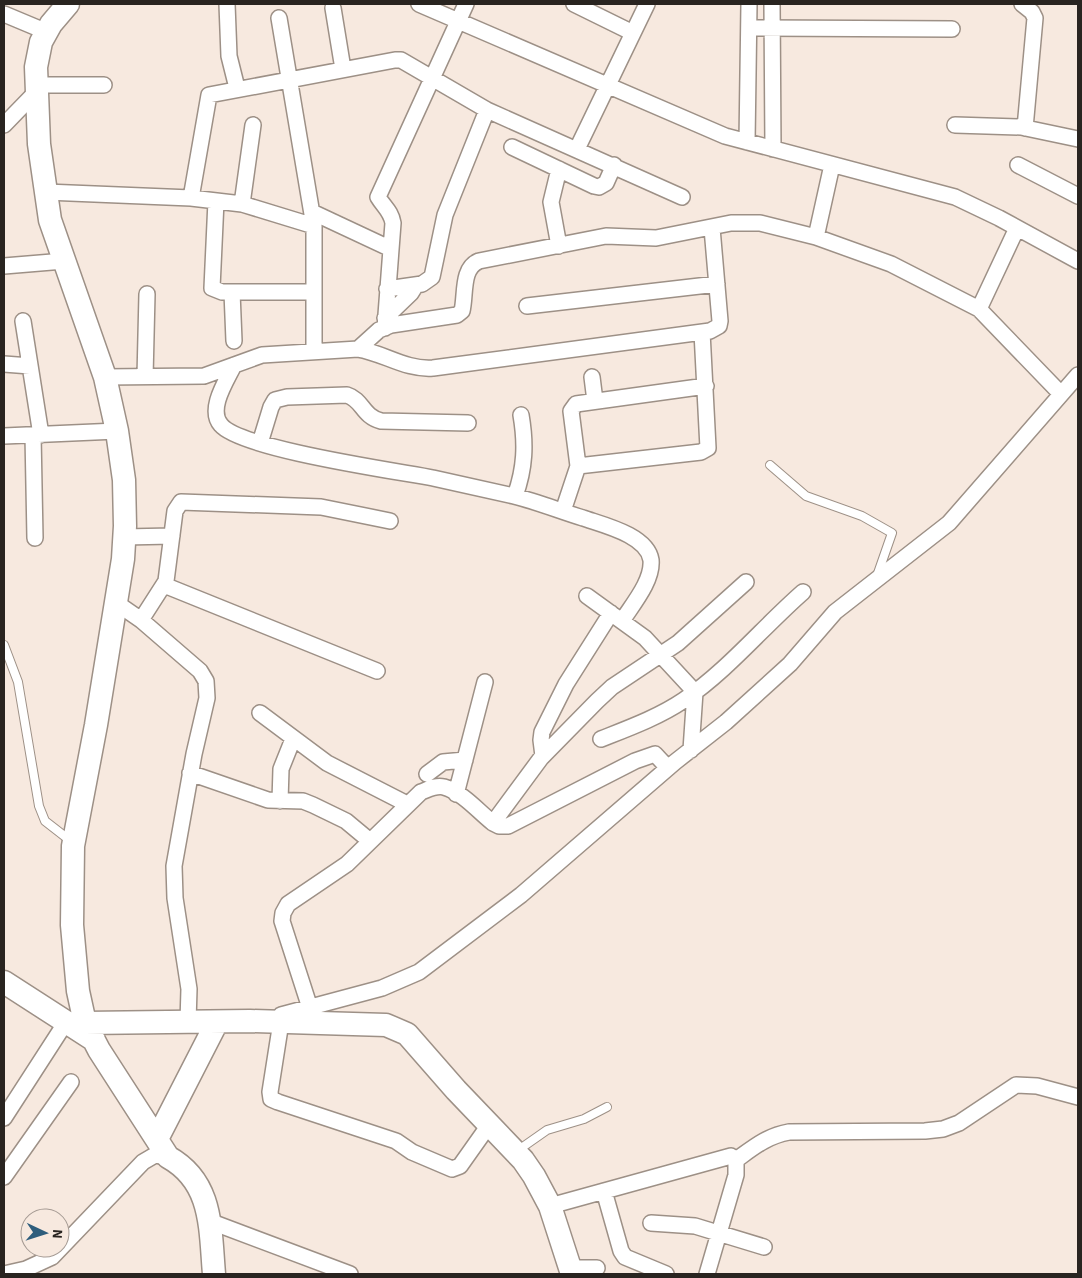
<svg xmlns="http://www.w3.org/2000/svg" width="1082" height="1278" font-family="'Source Sans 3',sans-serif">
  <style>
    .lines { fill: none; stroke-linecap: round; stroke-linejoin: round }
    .lane-casing { stroke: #9d9086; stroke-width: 10 }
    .street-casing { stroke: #9d9086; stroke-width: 18 }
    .secondary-casing { stroke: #9d9086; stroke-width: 25 }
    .lane { stroke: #fff; stroke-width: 8 }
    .street { stroke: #fff; stroke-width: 15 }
    .secondary { stroke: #fff; stroke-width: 22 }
  </style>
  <rect width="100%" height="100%" fill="#f7e9df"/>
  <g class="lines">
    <!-- lane casing -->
    <g class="lane-casing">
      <path id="lane" d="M770 465 806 496 862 516 892 533 877 576
        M4 645 18 682 39 806 45 821 72 842
        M517 1151 547 1130 584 1119 607 1107"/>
    </g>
    <!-- street casing -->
    <g class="street-casing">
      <path id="street" d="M227 4 229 56 237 88
        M419 4 725 136 955 197 999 218 1078 261
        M574 4 633 33
        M772 4 773 149
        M1022 4 1032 12 1035 18 1025 128
        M333 8 343 69
        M4 14 47 32
        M279 18 314 226V352
        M749 28 952 29
        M36 85H104
        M4 125 37 91
        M955 125 1021 127 1078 139
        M747 142 749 4
        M512 147 594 186 599 187 606 183 614 165
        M577 149 647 4
        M1018 165 1078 196
        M46 192 191 198 242 204 314 226
        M191 198 209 95 395 60H401L487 110 682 197
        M216 201 212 288 222 292H313
        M242 204 253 125
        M312 212 391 249
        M816 237 832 165
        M559 246 551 202 559 169
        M4 266 64 261
        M387 289 422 284 432 277 445 215 487 110
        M232 292 234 341
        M527 306 717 284
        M979 309 1017 228
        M385 318 411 293 416 285
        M23 321 41 435
        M385 328 393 223C391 211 384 207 378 197L466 4
        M358 349 379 330 391 325 457 315 462 311C466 295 461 268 479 261L606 236 656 238 731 223H760L816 237 891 264 979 309 1061 394
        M4 364 30 366
        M234 365C227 380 207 409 221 425 241 449 396 471 433 478 460 484 487 490 514 496 538 502 560 511 583 518 603 525 647 535 651 560 653 581 632 605 622 621
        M105 377 204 376 262 355 358 349C384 353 405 370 433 368L710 331 719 326 720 321 712 228
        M145 377 147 294
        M592 377 595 401
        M33 435 35 538
        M4 436 117 431
        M260 443 271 407 275 400 287 397 347 395C363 400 362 416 381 421L468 423
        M578 466 701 452 708 448 702 332
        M515 496C525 468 526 444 521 415
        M563 511 578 466 571 411 576 404 706 386
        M124 537 172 536
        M164 585 377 671
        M587 596 645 638 695 692 691 750
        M115 602 141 620 200 671 206 681 207 698 194 754 174 866 175 898 189 989 188 1022
        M141 620 166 581 175 511 181 502 321 507 390 521
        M260 713 327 763 407 804
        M601 739C629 728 659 717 684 700 728 670 763 627 803 592
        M543 756 541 740 542 732 566 684 611 613
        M190 773 268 800 303 801 313 805 346 821 370 841
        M427 774 443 762 465 760
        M456 794 485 682
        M280 801 281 769 293 739
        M493 823 541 758 597 701 612 687 678 643 746 582
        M310 1008 282 921 283 913 288 904 347 864 421 792C429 789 436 785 444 787 462 792 479 812 493 823L499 826H508L635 761 655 754 668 768
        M281 1015 382 988 419 972 521 895 675 762 726 722 790 664 835 612 949 523 1078 375
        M281 1022 270 1092 271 1099 278 1102 396 1141 412 1152 452 1169 460 1166 489 1125
        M4 1118 66 1022
        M736 1160C754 1147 767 1136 789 1132L925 1131 943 1129 959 1123 1016 1085 1037 1086 1078 1097
        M4 1177 71 1082
        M604 1191 621 1251 625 1257 666 1274
        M550 1206 731 1156 736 1160V1175L707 1274
        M209 1221 350 1274
        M651 1223 695 1226 764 1247
        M570 1268H597
        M4 1274 26 1269 52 1257 143 1162 155 1155 168 1157"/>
    </g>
    <!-- secondary casing -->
    <g class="secondary-casing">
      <path id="secondary" d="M68 4 51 24 41 42 36 67 39 144 50 220 105 377 117 431 124 480 125 526 123 559 96 725 73 846 72 925 78 991 85 1023 99 1050 168 1157C213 1182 210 1228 214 1274
        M4 982 94 1040
        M85 1023 250 1021 386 1025 407 1034 456 1090 523 1160 534 1176 550 1206 572 1274
        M157 1139 217 1022"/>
    </g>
    <!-- lane -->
    <use href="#lane" class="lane"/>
    <!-- street -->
    <use href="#street" class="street"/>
    <!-- secondary -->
    <use href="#secondary" class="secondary"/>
  </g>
  <!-- border -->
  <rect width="1082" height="1278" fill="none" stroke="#292420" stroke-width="10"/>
  <!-- north arrow -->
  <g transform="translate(45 1233) rotate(94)"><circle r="24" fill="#f7e9df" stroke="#a59a93"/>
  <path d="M0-4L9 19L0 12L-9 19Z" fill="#2e5d7c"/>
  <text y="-8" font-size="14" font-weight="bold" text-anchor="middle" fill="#292420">N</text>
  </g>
</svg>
